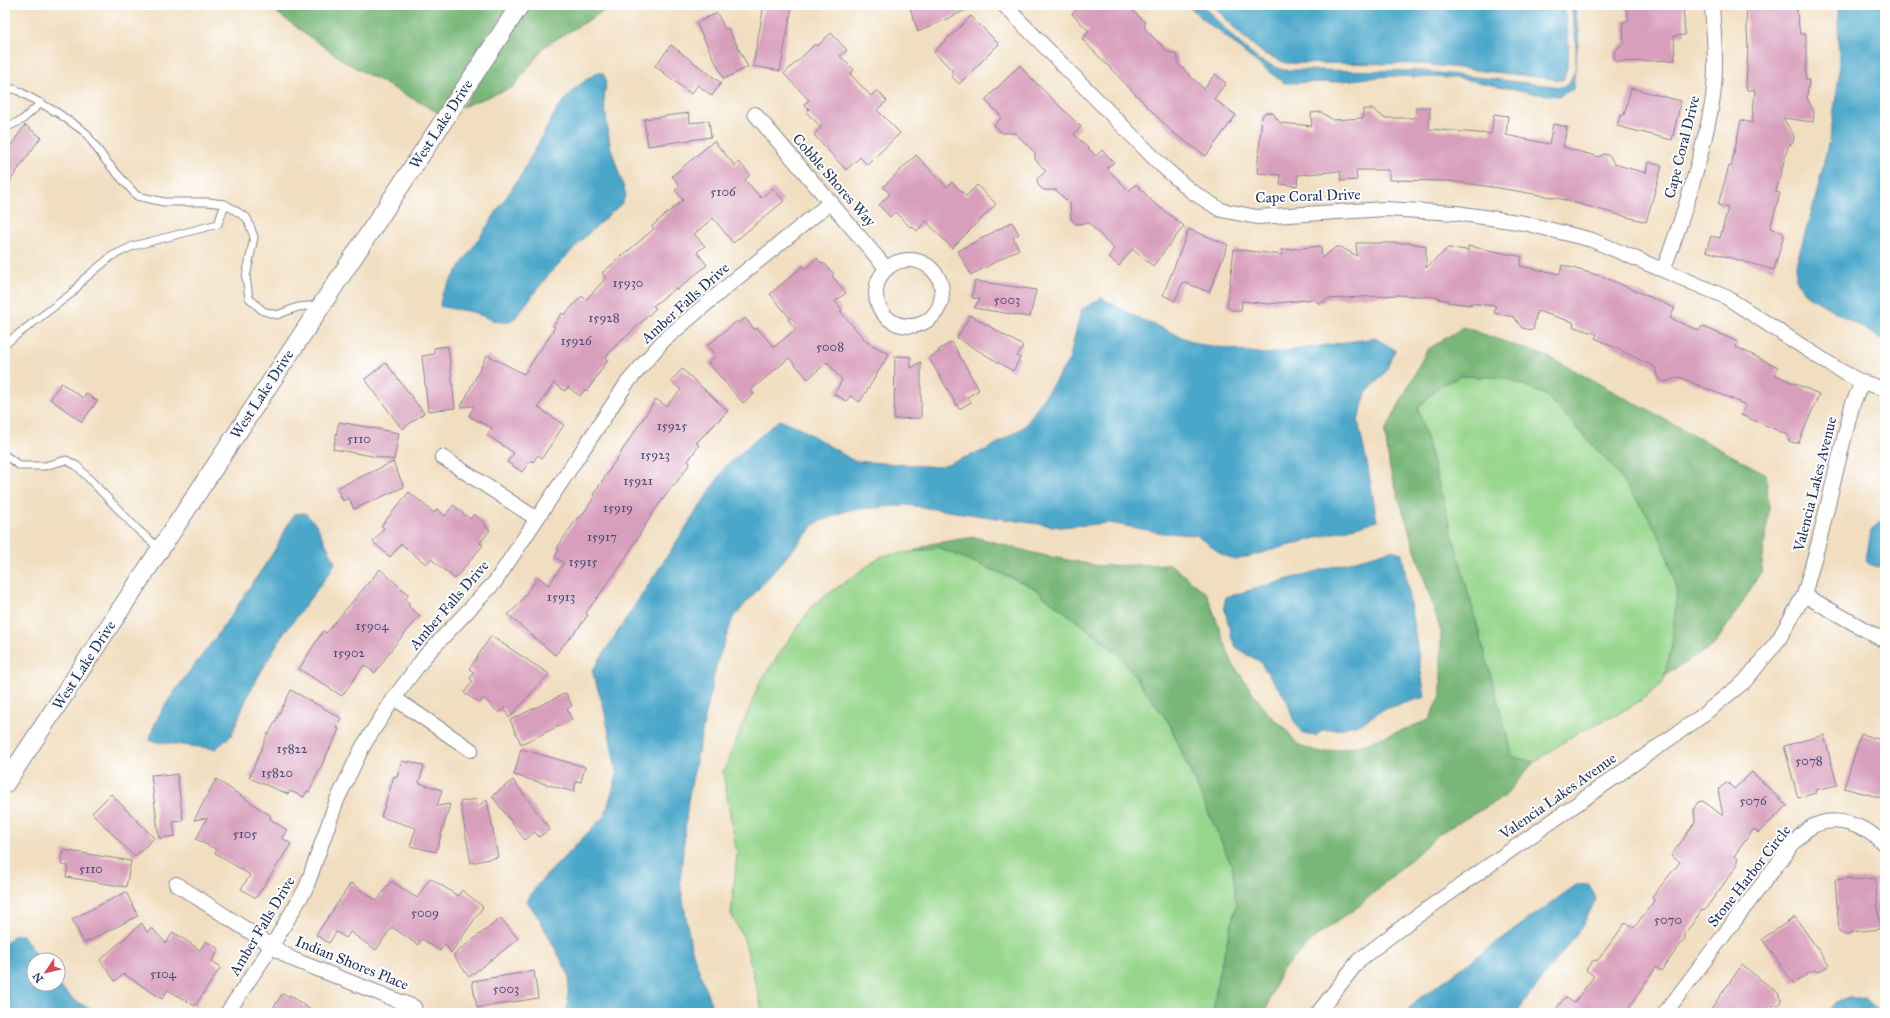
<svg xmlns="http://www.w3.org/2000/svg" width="1890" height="1018" font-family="'IM FELL Great Primer',serif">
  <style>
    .green { fill: #97d68c; stroke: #598275 }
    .forest { fill: #79b778; stroke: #4a736b }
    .water { fill: #4ca7ca; stroke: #346b94 }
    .building { fill: #d89fbc }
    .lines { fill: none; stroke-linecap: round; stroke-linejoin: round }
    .service-casing { stroke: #86868f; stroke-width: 9 }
    .minor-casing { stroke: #86868f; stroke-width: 16 }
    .tertiary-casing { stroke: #86868f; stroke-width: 20 }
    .service { stroke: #fff; stroke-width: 7 }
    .minor { stroke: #fff; stroke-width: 14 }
    .tertiary { stroke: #fff; stroke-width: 18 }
    .labels { text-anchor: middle; stroke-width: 4; stroke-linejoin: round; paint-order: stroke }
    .number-label { font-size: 13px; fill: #4a4b76 }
    .street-label { font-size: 15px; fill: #1b2f5e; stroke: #fff }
  </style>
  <rect width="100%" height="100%" fill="#fff"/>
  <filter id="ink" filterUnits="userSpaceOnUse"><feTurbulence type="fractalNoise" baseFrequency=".025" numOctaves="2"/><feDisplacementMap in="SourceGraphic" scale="8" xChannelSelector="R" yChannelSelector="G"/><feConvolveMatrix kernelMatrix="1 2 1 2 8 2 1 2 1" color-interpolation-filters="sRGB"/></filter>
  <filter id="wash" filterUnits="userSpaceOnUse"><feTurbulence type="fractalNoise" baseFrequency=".012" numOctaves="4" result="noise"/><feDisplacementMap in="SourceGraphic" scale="16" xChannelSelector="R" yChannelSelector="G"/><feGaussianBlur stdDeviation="0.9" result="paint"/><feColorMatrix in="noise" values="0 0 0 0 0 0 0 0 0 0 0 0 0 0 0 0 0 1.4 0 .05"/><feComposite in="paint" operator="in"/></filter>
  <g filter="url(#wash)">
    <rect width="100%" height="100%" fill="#f1dec0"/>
    <!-- green -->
    <path class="green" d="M1462 376 1507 378 1546 395 1613 467 1648 516 1663 544 1677 588 1672 646 1663 682 1640 701 1614 716 1577 733 1534 762 1513 757 1418 408 1439 386Z
      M940 548 1031 586 1117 652 1169 723 1233 868 1236 906 1218 977 1213 1013H763L744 939 731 914 737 855 723 773 760 682 813 605 882 556Z"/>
    <!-- forest -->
    <path class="forest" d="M280 5H510L439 113 345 62 277 13Z
      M530 5H614L545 46 513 87 462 107Z
      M1463 327 1551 358 1766 474 1769 509 1761 572 1739 608 1715 644 1664 676 1672 646 1677 588 1663 544 1648 516 1613 467 1546 395 1507 378 1462 376 1439 386 1418 408 1513 757 1534 762 1504 797 1440 833 1358 907 1319 934 1280 972 1265 1013H1213L1218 977 1236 906 1233 868 1169 723 1117 652 1031 586 940 548 914 551 930 544 975 537 1037 554 1098 566 1170 564 1207 594 1232 663 1268 714 1285 728 1297 744 1321 753 1365 744 1429 720 1441 696V632L1390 470 1385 432 1427 350Z"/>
    <!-- water -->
    <path class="water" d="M1187 5H1202L1236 40 1259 60 1283 70 1422 71 1562 87 1569 84 1576 67V43L1571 5H1574L1579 32 1573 89 1559 96 1539 94 1457 78 1388 76 1334 82 1284 83 1248 56 1216 28 1214 29Z
      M1213 5H1564C1567 30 1573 57 1563 80L1423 64 1286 63 1264 54 1241 35Z
      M1838 5H1885V341L1805 294 1796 279V264L1815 200 1830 136 1839 77Z
      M596 73H603L606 80 604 102 610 145 626 195 622 203 591 231 550 273 515 318C499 329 484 314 468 311 458 309 449 309 440 306L442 294 521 175 557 109 575 88Z
      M1101 298 1136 317 1198 344 1265 354 1375 338 1395 350 1385 373 1366 393 1358 421 1368 468 1377 521 1236 560 1221 554 1197 535 1162 533 1110 523 1060 527 906 505 849 510 816 523 733 618 716 666 688 800 680 882 691 947 714 1013H567L569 975 540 920 527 901 538 884 605 815 617 775 604 708 592 671 726 466 779 420 797 426 854 461 939 467 988 449 1025 426 1069 360 1081 310Z
      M305 513 316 524 335 562 330 572 280 639 249 693 231 736 215 749 150 741C152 713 200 660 218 634 236 609 253 582 271 556 280 543 285 527 295 514Z
      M1880 521H1885V569L1869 564 1866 560 1871 531Z
      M1391 550 1402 553 1425 697 1382 710 1362 723 1339 729 1322 730 1316 736 1303 734 1293 719 1287 700 1259 661 1246 654 1236 647 1232 639 1224 606 1226 597Z
      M1589 884 1596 899 1583 925 1516 1013H1405L1416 1001 1576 885Z
      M15 935H23L39 960H34V984H57L74 1000 97 1013H5V943Z
      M1849 998H1865L1881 1013H1825L1834 1004Z"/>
    <g id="blocks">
      <!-- building -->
      <path class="building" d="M764 5 792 7 780 71 753 66Z
        M909 5H977L918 32Z
        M1081 5H1139L1133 11 1145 22V29L1168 52 1174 53 1178 57V64L1204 89 1215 74 1226 83 1214 99 1236 115 1206 156 1172 132 1082 39 1089 31 1072 14Z
        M1625 5H1683L1685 35 1674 36 1675 60 1618 62 1614 59V52L1624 42 1623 21H1629Z
        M1748 5H1796L1800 34H1806V80H1809L1807 98 1814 112 1813 122 1783 118 1794 136 1793 143 1788 146 1776 192 1780 193 1770 228 1781 231 1784 235 1774 270 1706 251 1711 236 1720 238 1728 208 1718 205 1729 166 1731 167 1741 120 1752 123 1755 90H1747L1746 86 1748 49 1746 8 1748 7Z
        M717 13 725 29 728 28 748 67 724 79 696 23Z
        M971 16 999 44 959 84 952 77V70L934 52Z
        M831 33 847 50 840 56 854 70 850 74 871 96 877 90 887 101 877 110 900 133 867 165 860 157 846 170 814 135 821 127 806 112 809 109 804 104 809 100 784 74 815 44 817 46Z
        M671 45 721 83 712 96 698 85 691 94 655 66Z
        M1020 65 1028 75 1081 127 1074 134 1096 156 1102 150 1114 162 1107 168 1129 191 1136 184 1153 202 1184 226 1153 266 1132 249 1119 266 1108 257 1114 249 1089 223 1076 224 1071 219 1070 204 1056 190H1043L1038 185 1037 179 1046 171 1035 159V153L1015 133H1002L994 125 1002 117 985 100Z
        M1631 88 1681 101 1672 140 1617 126 1620 116 1624 115Z
        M1416 107 1430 108 1429 129 1491 134 1494 114 1508 116 1506 135 1549 144 1553 124 1567 127 1563 147 1599 157 1604 154 1610 156 1614 164 1646 173 1648 162 1662 166 1646 222 1557 198 1499 188 1450 181 1389 180V170H1356L1357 180 1341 181 1340 171 1298 175 1297 186 1280 184 1281 175 1257 173 1262 116 1266 112 1273 113 1280 123 1312 126 1311 113 1321 112 1333 120 1363 118V109H1373L1384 118H1415Z
        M689 113 690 123 709 121 711 137 648 146 644 119Z
        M25 125 41 137 5 188V154Z
        M714 141 735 166 739 162 750 175 745 180 761 198 773 188 784 201 733 243 713 218 694 234 705 246 697 252 707 265 677 290 676 288 653 306 656 308 625 338 624 337 605 358 608 360 587 391 585 390 580 396 568 387 565 391 554 383 538 407 564 425 542 458 538 455 533 462 531 460 522 472 507 462 514 453 487 435 492 428 469 416 474 406 461 407 487 355 524 374 549 337 555 327 553 326 562 313 564 315 582 296 586 300 606 278 602 273 654 229 652 226 683 200 675 190 680 186 672 176Z
        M916 155 947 187 952 182 966 196 977 185 996 204 952 248 926 221 917 231 912 226 910 227 895 212 890 217 879 205 890 194 883 187Z
        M1012 222 1019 234 1013 238 1019 249 971 275 958 251Z
        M1189 229 1228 245 1209 292 1183 282 1175 301 1163 295Z
        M1356 243H1410L1426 246V268L1448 248 1468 250V246L1519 256 1522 257 1520 266 1560 274 1562 265 1604 277 1675 308 1670 318 1699 331 1702 326 1738 342 1736 347 1778 367 1775 375 1819 394 1799 442 1795 443 1789 441 1788 435 1741 415 1746 405 1679 377 1665 382 1658 379 1655 367 1595 338 1597 334 1574 327 1573 322 1537 311 1533 330 1522 328 1514 317 1494 313 1496 306 1470 303V305L1447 302 1448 300 1439 299V297L1398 295 1327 299 1324 302 1318 303 1314 299 1269 304 1242 301 1241 311 1231 310 1227 306 1234 249 1282 255 1281 250 1321 246 1322 258 1336 247H1340L1357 256Z
        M817 258 822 264 824 263 834 274 832 276 846 293 835 301 842 310 840 311 867 342 889 354 860 402 850 396 846 401 834 394 842 380 827 362 808 379 789 358 751 390 754 394 743 403 708 363 716 356 707 346 737 321 739 323 745 318 755 330 757 328 774 347 796 329 788 320 790 318 770 294 803 266 805 269Z
        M975 281 1036 290 1030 317 974 308 980 299 972 298Z
        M970 315 1023 346 1017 356 1020 358 1013 371 957 338Z
        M952 342 979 390 967 397 971 402 959 409 929 358 939 352 938 350Z
        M448 346 455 408 428 411 422 356 434 354V348Z
        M895 356 911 357V368L921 362V418L894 419Z
        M386 363 424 413 402 429 365 379Z
        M682 369 728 411 696 443 699 445 688 461 690 463 675 485 674 484 654 511 621 565 586 613 588 615 580 626 555 655 508 615 519 604 538 577 549 585 564 563 555 557 559 549 557 548 578 517 580 518 595 496 593 495 656 399 666 406 681 390 671 381Z
        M61 383 83 398 86 393 97 401 82 422 50 399Z
        M339 422 399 433 394 460 333 449Z
        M393 462 404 487 354 509 349 498 343 501 337 488Z
        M409 492 434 513 437 509 445 516 453 505 470 519 474 514 486 524 485 526 490 530 480 543 483 545 455 579 431 559 426 564 401 544 390 557 373 542 384 528 381 526Z
        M380 569 409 595 405 599 410 604 408 606 420 616 394 646 375 673 364 665 342 696 299 669 323 631 326 633Z
        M491 636 549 674 509 718 504 708 499 713 483 698 480 703 464 693 473 681 470 679 474 672 469 669Z
        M291 690 341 718 337 728 339 729 309 792 307 791 304 797 290 791 288 794 249 778 268 733 269 734Z
        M566 693 572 706 567 709 572 720 521 744 510 720Z
        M1861 734 1885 741V789L1882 798 1844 788Z
        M1824 735 1837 785 1815 790 1816 793 1798 798 1784 746Z
        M521 749 585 767 581 782 576 781 574 792 514 775Z
        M402 761 409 763V761L424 766 419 783 442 790 437 806 450 804 436 852 410 846 416 828 381 817 394 776 397 777Z
        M1752 772 1787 806 1758 833 1754 829 1734 856 1738 859 1736 863 1738 864 1704 911 1702 910 1685 934V938L1661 971 1656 967 1626 1013H1564L1557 1008 1565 997 1574 1003 1594 976 1586 970 1592 961 1598 960 1626 922 1634 928 1654 901 1652 897 1680 862 1671 856 1695 822 1694 808 1698 802 1703 801 1723 816 1718 790 1727 782 1734 789Z
        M164 774V776L177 774 183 821 173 822 175 836 159 838 151 775Z
        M216 779 271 816 270 819 287 830 282 838 291 844 256 898 241 889 250 875 215 853 217 850 196 839 207 818 194 820Z
        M513 780 550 829 539 837 535 832 525 840 492 796Z
        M111 794 154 838 135 857 92 813Z
        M476 799 477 807 487 800 498 857 471 863 460 802Z
        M63 850 131 861 126 887 66 877 68 866 61 865Z
        M430 878 458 896 462 890 483 907 451 953 445 944 440 951 422 939 418 945 392 927 376 950 350 932 346 938 336 932 329 943 316 935 351 883 377 901 391 881 417 898Z
        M1851 878 1852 880 1875 878 1880 929 1852 932 1849 935H1844L1839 931 1835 880Z
        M126 892 138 916 84 943 72 919Z
        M1795 917 1829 965 1819 972 1813 970 1794 984 1762 939Z
        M501 918 518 939 469 977 453 955Z
        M142 923 147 932 152 928 166 943 173 932 200 950 206 941 219 949 212 961 221 967 195 1006 168 990 162 999 124 974 115 981 100 960Z
        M1742 965 1778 993 1781 1001 1778 1005H1774L1768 1013H1708Z
        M534 971 538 998 477 1008 472 981Z
        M282 994 288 997 290 995 315 1013H270Z"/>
    </g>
  </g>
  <g filter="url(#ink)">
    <use href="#blocks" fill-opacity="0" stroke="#86868f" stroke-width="1"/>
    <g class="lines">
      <!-- service casing -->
      <g class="service-casing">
        <path id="service" d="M5 90 15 89 58 113 85 132 106 161 137 196 164 202H207L225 204 247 218 254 237 246 277 249 298 263 311 277 315 298 307 319 305
          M5 126 7 127 22 120 41 103
          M5 344 72 293 84 279 112 256 133 246 218 224 225 204
          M5 455 20 466H45L66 460 77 466 137 529 160 549"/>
      </g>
      <!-- minor casing -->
      <g class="minor-casing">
        <path id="minor" d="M1004 5 1160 164 1191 191 1221 210 1257 217 1385 209 1456 213 1524 223 1592 240 1726 297 1839 370 1862 382 1885 389
          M755 114 887 269
          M876 293a33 33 0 1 1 66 0a33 33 0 1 1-66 0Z
          M1663 270C1682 222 1701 160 1711 109 1718 75 1714 39 1712 5
          M442 457 537 519
          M1804 595 1819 541 1852 406 1862 382
          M394 698 471 750
          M176 884 292 959 414 1007
          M227 1013 272 946 306 888 337 800 363 746 394 698 426 655 495 582 627 383 663 341 731 283 831 202
          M1318 1013 1359 960 1410 921 1699 718 1745 681 1779 639 1804 595 1885 641
          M1665 1013 1791 846C1796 841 1802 833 1808 829 1834 812 1866 826 1885 845"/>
      </g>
      <!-- tertiary casing -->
      <g class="tertiary-casing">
        <path id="tertiary" d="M5 784 520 5"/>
      </g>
      <!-- service -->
      <use href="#service" class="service"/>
      <!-- minor -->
      <use href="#minor" class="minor"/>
      <!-- tertiary -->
      <use href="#tertiary" class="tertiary"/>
    </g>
  </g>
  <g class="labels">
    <!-- number labels -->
    <g class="number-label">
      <text x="723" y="196">5106</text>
      <text x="628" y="287">15930</text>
      <text x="1007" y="304">5003</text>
      <text x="604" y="322">15928</text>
      <text x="576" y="345">15926</text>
      <text x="830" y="351">5008</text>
      <text x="672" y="430">15925</text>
      <text x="359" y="443">5110</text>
      <text x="655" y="459">15923</text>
      <text x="638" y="485">15921</text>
      <text x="618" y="512">15919</text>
      <text x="602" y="541">15917</text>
      <text x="583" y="566">15915</text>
      <text x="561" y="601">15913</text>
      <text x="372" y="630">15904</text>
      <text x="349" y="657">15902</text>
      <text x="292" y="753">15822</text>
      <text x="1809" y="765">5078</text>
      <text x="277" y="777">15820</text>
      <text x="1753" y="805">5076</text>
      <text x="245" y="838">5105</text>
      <text x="91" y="873">5110</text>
      <text x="425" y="917">5009</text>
      <text x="1668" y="924">5070</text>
      <text x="163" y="978">5104</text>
      <text x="506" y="993">5003</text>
    </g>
    <!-- street labels -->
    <g class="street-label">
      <text transform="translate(441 124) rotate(-57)" y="5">West Lake Drive</text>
      <text transform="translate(1682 147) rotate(-76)" y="5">Cape Coral Drive</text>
      <text transform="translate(834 180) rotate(49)" y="5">Cobble Shores Way</text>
      <text transform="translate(1308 196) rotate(-2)" y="5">Cape Coral Drive</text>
      <text transform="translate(685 303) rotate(-42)" y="5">Amber Falls Drive</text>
      <text transform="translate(262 394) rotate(-57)" y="5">West Lake Drive</text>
      <text transform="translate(1815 484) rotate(-76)" y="5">Valencia Lakes Avenue</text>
      <text transform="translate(449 605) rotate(-49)" y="5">Amber Falls Drive</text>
      <text transform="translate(84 665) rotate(-57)" y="5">West Lake Drive</text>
      <text transform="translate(1558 796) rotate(-35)" y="5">Valencia Lakes Avenue</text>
      <text transform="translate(1749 876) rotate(-52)" y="5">Stone Harbor Circle</text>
      <text transform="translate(262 926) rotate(-59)" y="5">Amber Falls Drive</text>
      <text transform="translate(352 963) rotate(22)" y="5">Indian Shores Place</text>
    </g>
  </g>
  <!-- margin -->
  <rect width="1890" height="1018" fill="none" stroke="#fff" stroke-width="20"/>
  <!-- north arrow -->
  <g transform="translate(46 972) rotate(235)"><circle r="19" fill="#ffffff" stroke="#a4acbf"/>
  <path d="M0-3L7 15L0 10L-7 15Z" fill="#d1495b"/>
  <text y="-6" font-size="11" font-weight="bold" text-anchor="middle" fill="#1b2f5e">N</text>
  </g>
</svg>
